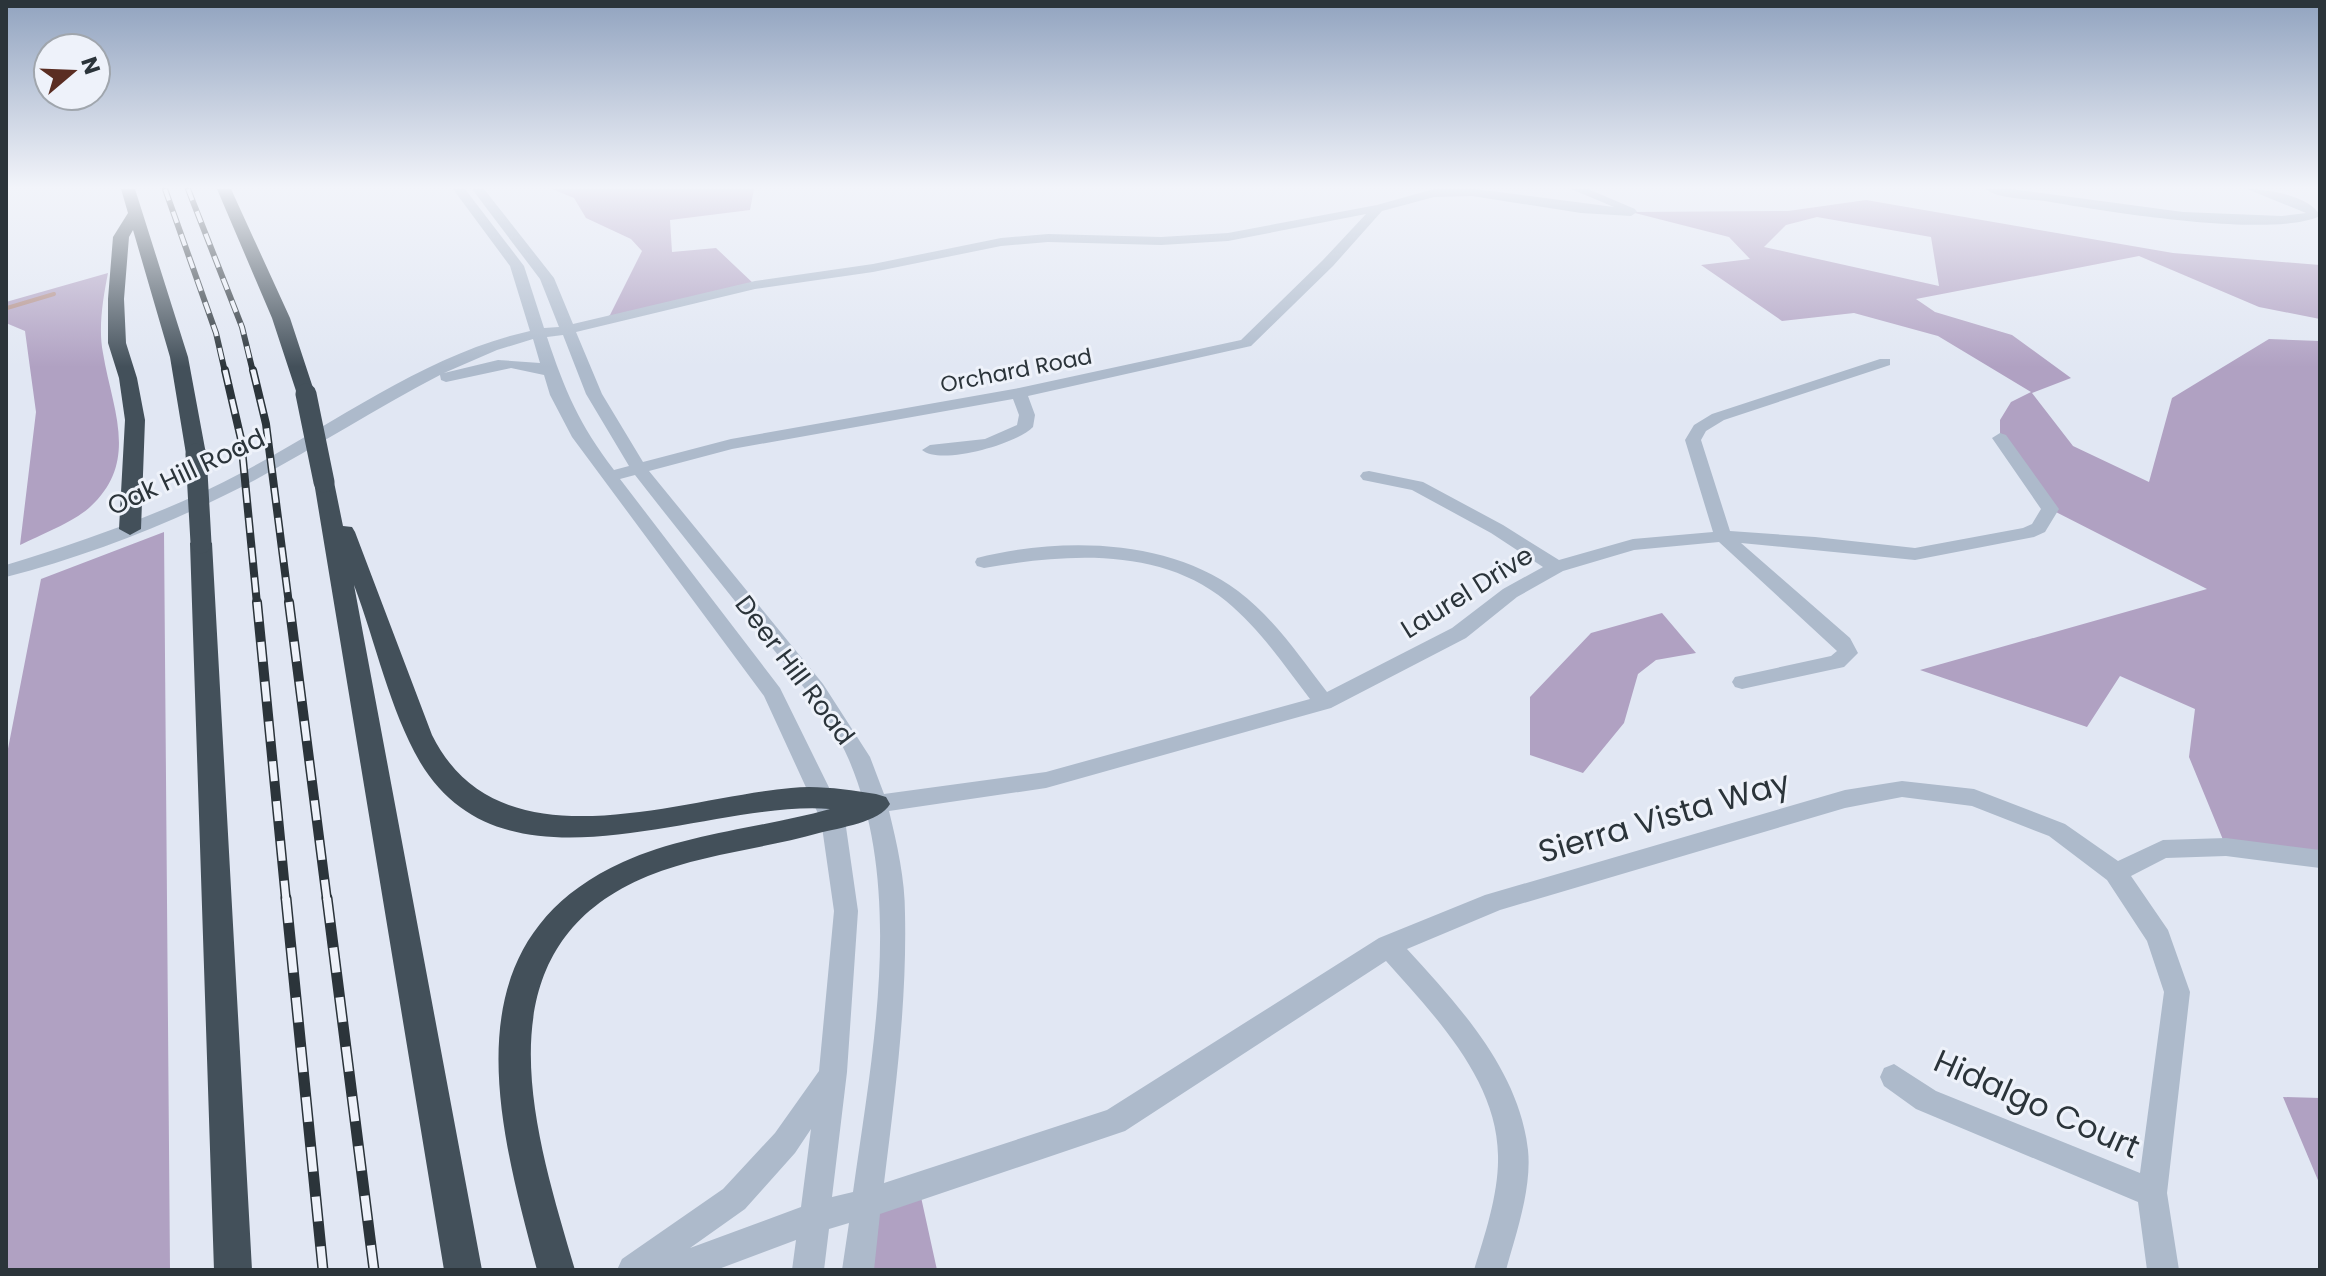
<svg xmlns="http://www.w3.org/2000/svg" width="2326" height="1276" font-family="Poppins,sans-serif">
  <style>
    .green { fill: #b0a1c2; fill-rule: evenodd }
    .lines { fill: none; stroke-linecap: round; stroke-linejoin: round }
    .stream { stroke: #af8981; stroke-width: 4 }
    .minor { fill: #adbacb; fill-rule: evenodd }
    .highway { fill: #43505a; fill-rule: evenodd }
    .rail-far3-casing { stroke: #2b343a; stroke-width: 6 }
    .rail-far2-casing { stroke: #2b343a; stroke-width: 8 }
    .rail-far1-casing { stroke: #2b343a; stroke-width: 10 }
    .rail-casing { stroke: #2b343a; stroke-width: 11 }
    .rail-far3 { stroke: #eef2fa; stroke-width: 4; stroke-dasharray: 12; stroke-linecap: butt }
    .rail-far2 { stroke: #eef2fa; stroke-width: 5; stroke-dasharray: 15; stroke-linecap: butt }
    .rail-far1 { stroke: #eef2fa; stroke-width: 7; stroke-dasharray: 20; stroke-linecap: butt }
    .rail { stroke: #eef2fa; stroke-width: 8; stroke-dasharray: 25; stroke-linecap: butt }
    .highway-bridge { stroke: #43505a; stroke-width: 21 }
    .labels { text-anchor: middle; stroke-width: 6; stroke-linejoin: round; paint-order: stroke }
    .far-street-label { font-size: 22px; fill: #2b343a; stroke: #eef2fa }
    .street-label { font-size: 26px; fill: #2b343a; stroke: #eef2fa }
    .near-street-label { font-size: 32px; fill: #2b343a; stroke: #eef2fa }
  </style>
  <rect width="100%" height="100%" fill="#e1e7f3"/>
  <!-- green -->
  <path class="green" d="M552 189H754L750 210 670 220 672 252 716 248 755 285 604 320 610 315 642 251 631 239 586 218 574 198Z
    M1866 200 2173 253 2320 265V319L2259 307 2139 256 1916 299 1935 312 2012 335 2071 378 2032 393 2073 446 2149 482 2172 398 2269 339 2320 341V859L2226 847 2189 757 2195 709 2120 676 2087 727 1920 670 2207 589 2050 509 2000 438V420L2011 402 2031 392 1938 336 1854 313 1782 321 1701 265 1750 259 1729 237 1631 212 1788 211ZM1817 217 1931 237 1939 286 1764 247 1786 225Z
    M108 273C103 298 98 328 103 353 112 409 140 461 90 507 74 522 40 535 20 545L36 412 25 331 6 323V302Z
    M164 532 170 1270H6V759L41 579Z
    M1662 613 1696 653 1656 660 1638 674 1624 723 1583 773 1530 755V697L1591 633Z
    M2283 1097 2320 1098V1185Z
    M919 1188 937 1270H858L868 1203Z"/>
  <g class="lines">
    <!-- stream -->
    <path class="stream" d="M7 308 54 294"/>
    <!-- minor -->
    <path class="minor" d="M453 189H465L524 266 544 328 559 327 540 279 472 189H484L554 278 573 324 755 281 873 264 1001 238 1048 234 1161 237 1228 233 1377 205 1434 189H1475L1614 207 1571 189H1588L1635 209 1637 212 1631 216 1581 213 1472 196 1434 197 1382 211 1333 266 1251 346 1028 396 1035 415 1033 427C1017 444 940 466 922 450L930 445 985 439 1017 425 1019 415 1013 399 732 449 649 471 823 684 870 757 884 794 1046 772 1310 699C1284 665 1260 629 1226 601 1159 546 1064 554 984 568L977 566 975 562 977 558C1060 537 1167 538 1238 591 1274 618 1300 657 1327 692L1452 628 1503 589 1543 567 1491 533 1412 490 1363 480 1360 476 1363 472 1369 471 1423 482 1503 525 1559 560 1633 539 1713 532 1685 440 1694 425 1712 414 1880 359H1890V365L1724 420 1706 431 1701 440 1730 531 1815 537 1915 548 2023 528 2032 524 2041 509 1992 438 2000 433 2006 435 2059 509 2045 532 2034 537 1915 560 1741 543 1850 638 1858 653 1844 667 1742 689 1735 687 1732 682 1735 677 1831 656 1837 651 1719 542 1634 550 1563 571 1517 597 1466 638 1331 708 1046 788 889 811C897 844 905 879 905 914 907 1004 895 1094 884 1183L1107 1110 1379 938 1485 895 1845 790 1902 781 1974 789 2065 824 2118 861 2163 840 2226 838 2320 850V868L2226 856 2166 858 2131 876 2168 930 2190 992 2167 1193 2179 1270H2147L2138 1202 1916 1109 1884 1086 1880 1077 1884 1068 1894 1064 1936 1091 2140 1173 2164 992 2147 941 2107 880 2049 836 1972 806 1902 797 1845 808 1500 910 1407 949C1459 1006 1519 1070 1528 1150 1532 1188 1516 1234 1506 1270H1474C1485 1234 1499 1193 1498 1155 1497 1079 1433 1014 1386 961L1125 1131 880 1214 874 1270H842L849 1223 829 1229 824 1270H792L796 1240 716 1270H617L622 1259 723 1189 775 1133 819 1071 834 911 821 820 764 696 572 437 550 395 544 375 511 368 446 382 441 380 440 375C377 408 317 446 255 480 177 521 91 555 6 577V565C87 540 168 512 243 472 336 423 426 354 530 331L510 266ZM1366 214 1323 260 1241 340 1019 388 731 439 643 462 602 394 576 332 755 289 873 272 1001 246 1048 242 1161 245 1228 241ZM563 335 586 394 629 466 614 470C579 424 565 391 547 337ZM533 339 540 363 498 360 444 373 497 350ZM635 475C677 529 720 582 763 636 793 675 830 715 849 760 905 892 872 1055 853 1192L832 1197 847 1072 858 911 845 820 780 688 620 479ZM811 1129 801 1207 690 1248 745 1209 795 1153Z
      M1985 189H2012L2183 212 2282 216 2306 213 2247 189C2267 189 2312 196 2320 216 2271 239 2103 211 2045 201 2027 199 1999 199 1985 189Z"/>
    <!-- highway -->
    <path class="highway" d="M121 189H135L188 357 206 454 196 460 186 454 170 357 133 230 129 237 124 299 126 343 137 378 145 420 141 529 130 535 119 529 125 420 119 378 108 343V299L113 237 128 213Z
      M217 189H231L290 318 315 394 313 398H299L297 394 272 318Z
      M324 476 334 482 343 526 352 527 355 532 432 735C499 870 677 798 791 788 819 785 848 790 876 794L886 797 890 804C880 822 839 828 819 833 763 849 702 854 648 876 473 948 535 1133 575 1270H537C498 1123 446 942 623 862 687 833 762 828 830 809 705 799 505 905 420 762 389 708 376 643 354 585L482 1270H444L314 482Z
      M201 536 212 543 252 1270H214L190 543Z"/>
    <!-- rail-far3 casing -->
    <g class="rail-far3-casing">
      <path id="rail-far3" d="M165 189 216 333 225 372
        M188 189 242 327 253 372"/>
    </g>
    <!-- rail-far2 casing -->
    <g class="rail-far2-casing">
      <path id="rail-far2" d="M225 370 241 439 257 604
        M253 370 266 424 289 604"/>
    </g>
    <!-- rail-far1 casing -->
    <g class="rail-far1-casing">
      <path id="rail-far1" d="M257 602 286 900
        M289 602 327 900"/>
    </g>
    <!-- rail casing -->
    <g class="rail-casing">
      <path id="rail" d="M286 898 323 1270
        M327 898 374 1270"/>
    </g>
    <!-- rail-far3 -->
    <use href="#rail-far3" class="rail-far3"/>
    <!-- rail-far2 -->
    <use href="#rail-far2" class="rail-far2"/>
    <!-- rail-far1 -->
    <use href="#rail-far1" class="rail-far1"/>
    <!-- rail -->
    <use href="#rail" class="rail"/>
    <!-- highway-bridge -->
    <path class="highway-bridge" d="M306 394 324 482
      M196 454 201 543"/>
  </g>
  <!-- sky -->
  <linearGradient id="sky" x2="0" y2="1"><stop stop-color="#91a3bf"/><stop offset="0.51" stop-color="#f2f4fa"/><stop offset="1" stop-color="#f2f4fa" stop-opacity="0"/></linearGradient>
  <rect width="2326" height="367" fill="url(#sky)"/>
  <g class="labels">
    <!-- far-street labels -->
    <g class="far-street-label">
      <text transform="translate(1016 370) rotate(-11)" y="8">Orchard Road</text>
    </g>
    <!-- street labels -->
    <g class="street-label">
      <text transform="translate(186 472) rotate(-25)" y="9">Oak Hill Road</text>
      <text transform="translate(1467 592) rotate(-32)" y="9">Laurel Drive</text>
      <text transform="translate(795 670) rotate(53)" y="9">Deer Hill Road</text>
    </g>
    <!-- near-street labels -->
    <g class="near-street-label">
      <text transform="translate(1664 817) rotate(-16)" y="11">Sierra Vista Way</text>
      <text transform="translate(2037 1104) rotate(24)" y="11">Hidalgo Court</text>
    </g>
  </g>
  <!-- border -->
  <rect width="2326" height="1276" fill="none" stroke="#2b343a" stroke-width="16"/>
  <!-- north arrow -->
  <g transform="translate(72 72) rotate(71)"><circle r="38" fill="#eef2fa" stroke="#a0a6ad" stroke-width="2"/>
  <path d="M0-6L14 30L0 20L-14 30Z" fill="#5a2d22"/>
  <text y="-12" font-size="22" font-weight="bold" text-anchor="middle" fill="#2b343a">N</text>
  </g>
</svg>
